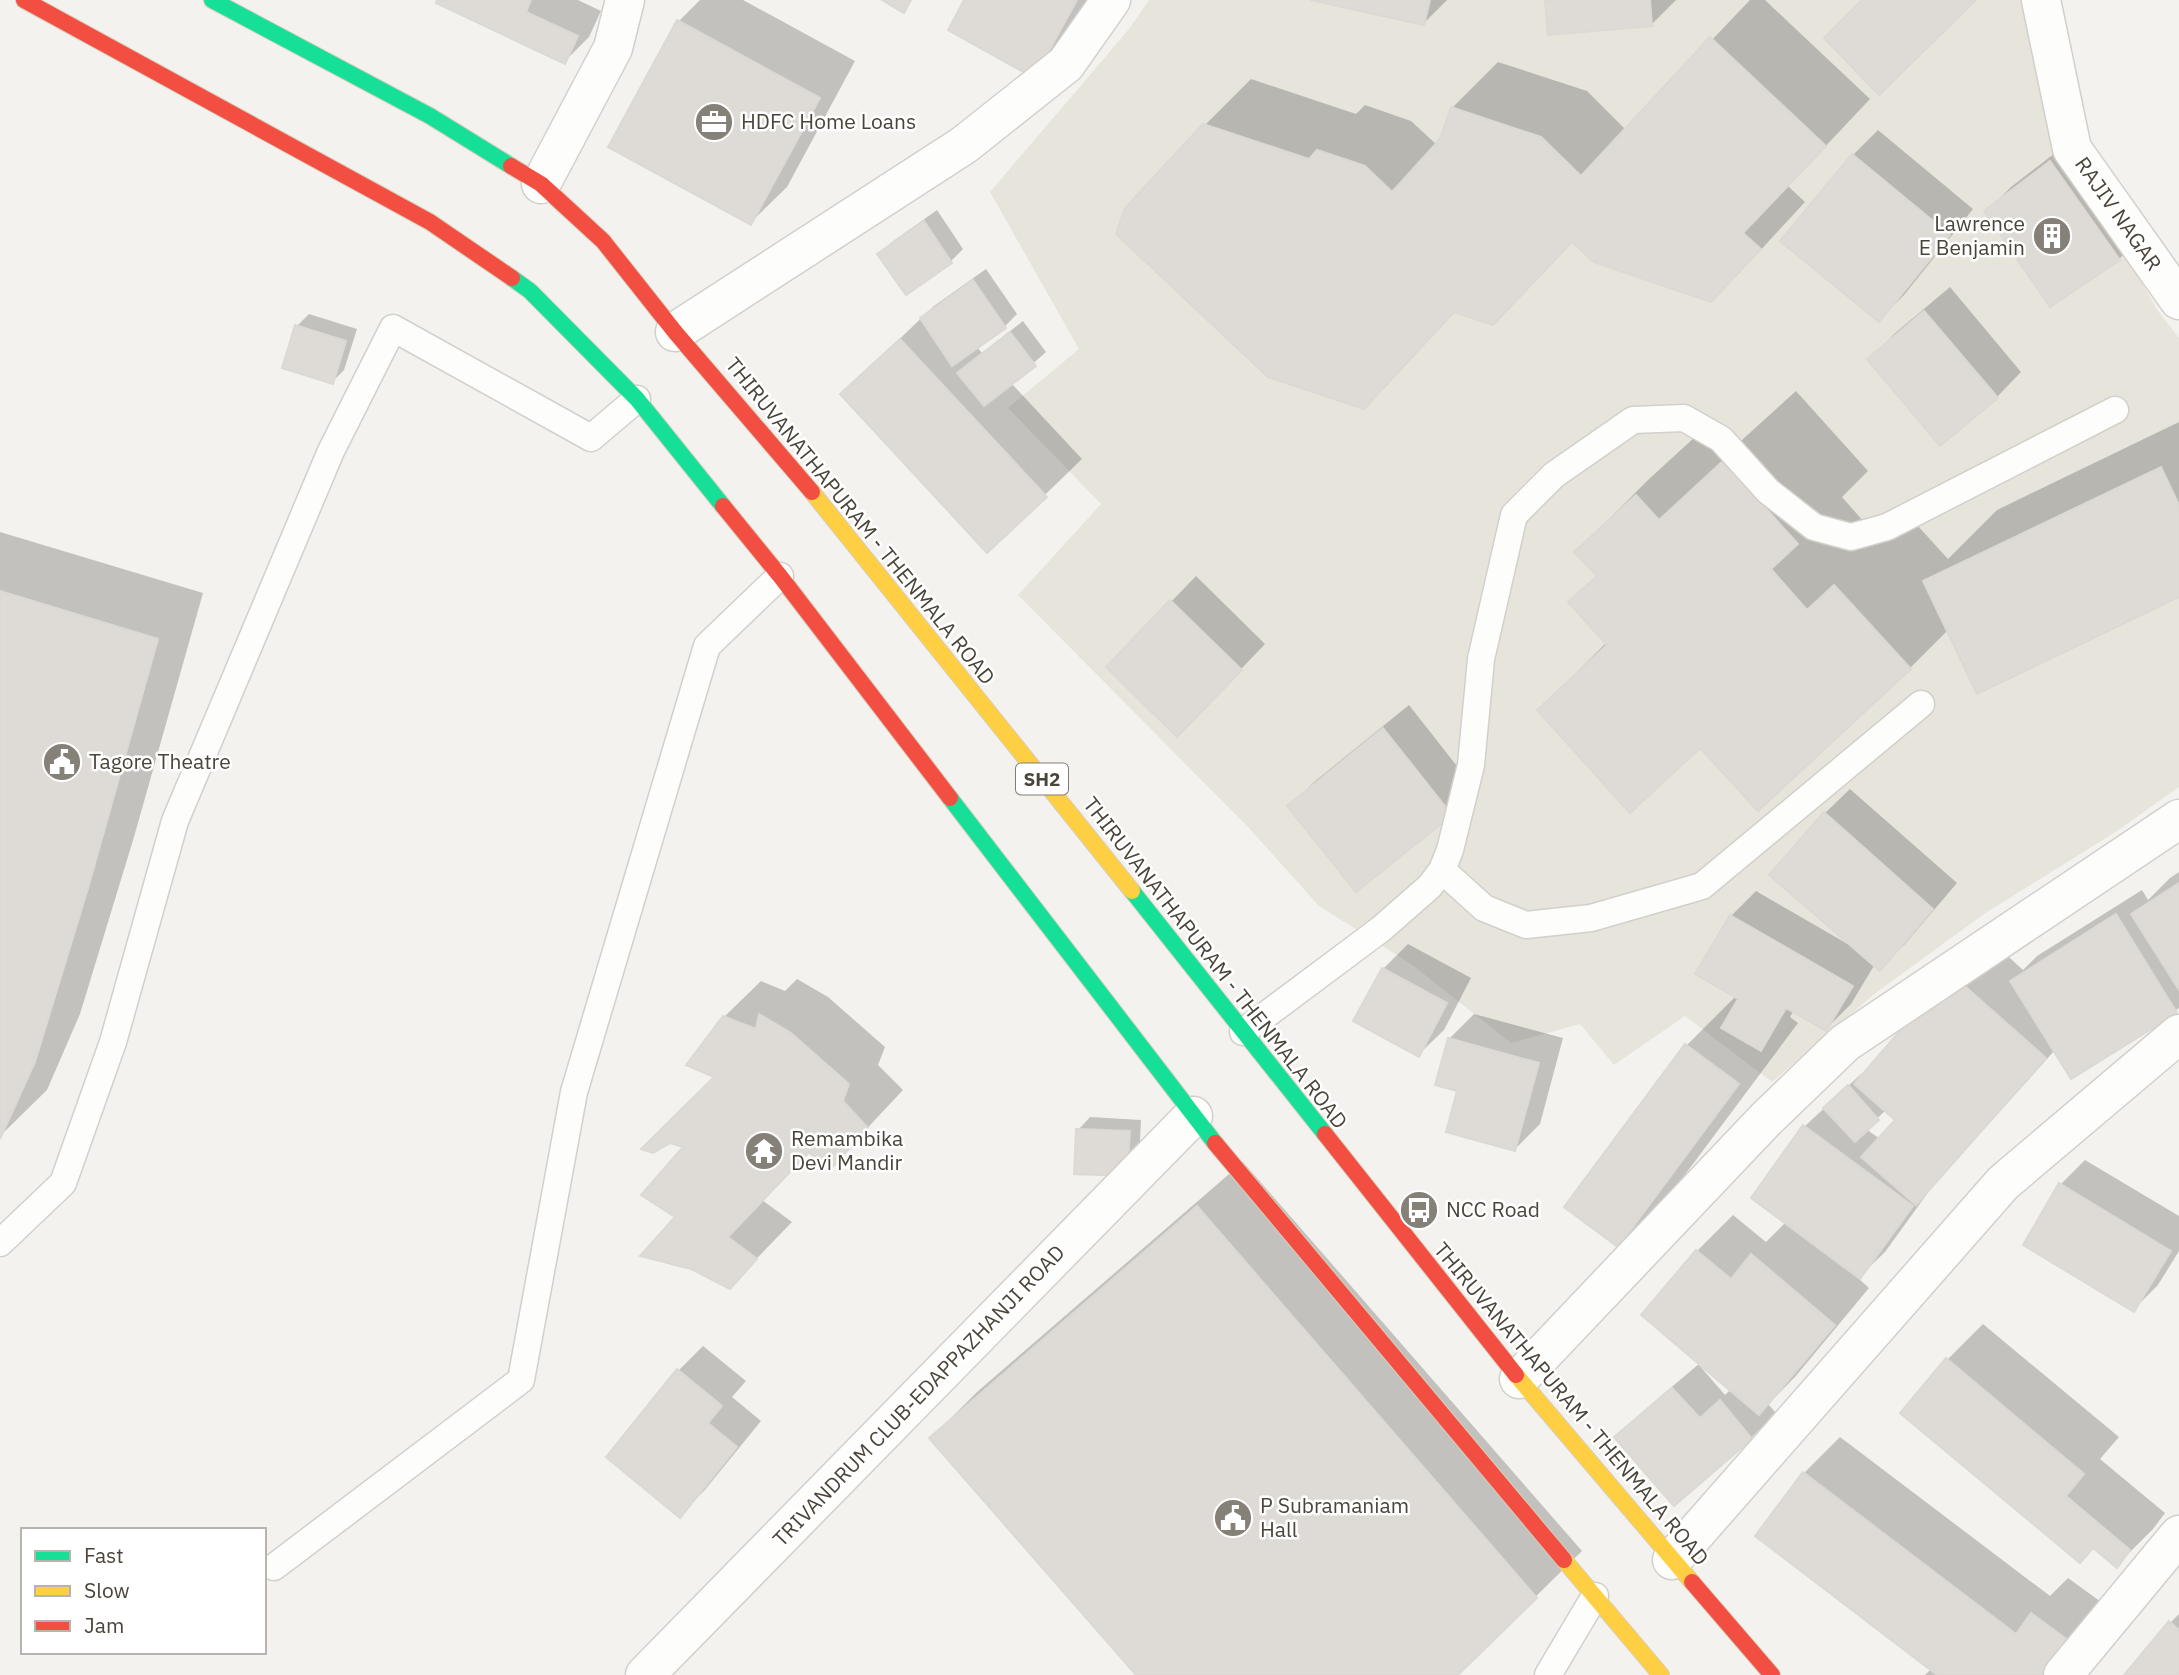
<svg xmlns="http://www.w3.org/2000/svg" width="2179" height="1675" font-family="'IBM Plex Sans',sans-serif">
  <style>
    .residential { fill: #e7e4dc }
    .shadow { fill: #0003; fill-rule: evenodd }
    .building { fill: #dedbd6; stroke: #dcd9d4; stroke-width: 2 }
    .lines { fill: none; stroke-linecap: round; stroke-linejoin: round }
    .lane-casing { stroke: #d2d0cb; stroke-width: 29 }
    .street-casing { stroke: #d2d0cb; stroke-width: 41 }
    .fast-casing { stroke: #d6cebb; stroke-width: 18 }
    .slow-casing { stroke: #d6cebb; stroke-width: 18 }
    .jam-casing { stroke: #d6cebb; stroke-width: 18 }
    .lane { stroke: #fdfdfc; stroke-width: 26 }
    .street { stroke: #fdfdfc; stroke-width: 38 }
    .fast { stroke: #16e098; stroke-width: 16 }
    .slow { stroke: #ffcf43; stroke-width: 16 }
    .jam { stroke: #f24e42; stroke-width: 16 }
    .labels { text-anchor: middle; stroke-width: 5; stroke-linejoin: round; paint-order: stroke }
    .shield { fill: #fff; stroke: #817c74; stroke-width: 2 }
    .shield-label { font-size: 19px; font-weight: bold; fill: #4b4439 }
    .poi-label { font-size: 21px; fill: #4b4439; stroke: #fff; text-anchor: start }
    .street-label { font-size: 21px; fill: #4b4439; stroke: #fff }
  </style>
  <rect width="100%" height="100%" fill="#f4f2ee"/>
  <!-- residential -->
  <path class="residential" d="M1149 0H2022L2047 115 2158 311 2179 338V787L2114 833 1984 914 1873 995 1772 1082 1685 1016 1614 1065 1580 1024 1511 1043 1411 964 1319 906 1248 827 1018 595 1101 504 1008 408 1079 349 990 192 1129 29Z"/>
  <!-- shadow -->
  <path class="shadow" d="M439 0H578L601 11 589 37 564 62Z
    M700 0H743L855 61 787 187 750 223 610 146 679 21Z
    M966 0H1107L1033 75Z
    M1318 0H1447L1424 23Z
    M1547 0H1676L1652 24Z
    M1750 0H1765L1870 99 1788 186 1805 202 1757 254 1710 300 1573 240 1456 311 1363 407 1205 125 1251 79 1356 114 1365 105 1411 121 1437 145 1441 140 1452 108 1498 62 1587 91 1626 130Z
    M1878 130 1973 209 1904 295 1879 320 1853 155Z
    M2076 137 2144 234 2119 259 1986 212 2011 187Z
    M937 210 963 249 951 261 879 254 892 242Z
    M986 269 1017 314 1005 326 976 346 982 353 1023 321 1046 352 1011 383 1082 459 987 551 842 394 934 306Z
    M1950 287 2021 372 1997 397 1870 359 1894 334Z
    M309 314 357 329 344 370 332 382 297 326Z
    M1796 391 1868 471 1842 497 1879 539 1907 514 1948 559 1997 510 2179 422V595L1948 630 1910 668 1701 745 1539 710 1607 642 1571 602 1598 575 1576 552 1648 480 1709 424 1731 450Z
    M0 532 203 593 134 837 80 1014 47 1090 0 1136Z
    M1196 576 1265 644 1202 710 1108 667Z
    M1409 705 1475 789 1450 813 1290 807 1314 782Z
    M1850 789 1957 883 1905 944 1880 969 1875 964 1851 1004 1826 1029 1794 1010 1790 1017 1798 1023 1678 1184 1618 1245 1567 1206 1687 1045 1736 996 1731 916 1756 891 1851 946 1852 945 1825 813Z
    M2179 872V1008L2072 1077 2055 1050 1932 1187 1885 1252 1858 1278 1869 1288 1795 1377 1768 1404 1776 1413 1751 1438 1674 1503 1617 1438 1641 1413 1700 1363 1643 1315 1697 1251 1733 1215 1766 1242 1786 1222 1804 1127 1861 1074 1863 1076 1988 938 2023 970 2037 956 2142 890 2148 900 2170 878ZM1886 1110 1897 1119 1880 1139 1866 1129ZM1701 1363 1731 1389 1725 1395 1699 1365Z
    M1408 944 1471 978 1444 1030 1419 1054 1383 969Z
    M797 979 828 997 885 1047 878 1065 903 1090 829 1169 809 1151 762 1200 792 1222 729 1287 677 1217 686 1146 717 1076 724 1017 761 981 785 991Z
    M1474 1014 1563 1038 1540 1124 1515 1149 1460 1090 1449 1039Z
    M1090 1117 1141 1120 1139 1162 1078 1130Z
    M2085 1160 2179 1216V1251L2158 1285 2133 1310 2061 1184Z
    M1243 1162 1582 1551 1456 1675H1138L931 1438 977 1392Z
    M1983 1324 2119 1437 2100 1459 2165 1513 2153 1529 2117 1565 1947 1360Z
    M703 1346 746 1381 732 1397 761 1421 704 1491 679 1515 678 1371Z
    M1840 1437 2050 1596 2068 1578 2108 1607 2057 1675H1925L1932 1668 1757 1536 1804 1473Z
    M2179 1614V1675H2126L2170 1623Z"/>
  <!-- building -->
  <path class="building" d="M437 0H531L526 12 578 36 565 64 436 3Z
    M882 0H911L904 13Z
    M964 0H1077L1034 78 948 30Z
    M1310 0H1430L1424 25Z
    M1545 0H1650L1652 26 1548 35Z
    M1862 0H1976L1879 95 1824 38Z
    M677 20 820 98 751 225 608 147Z
    M1710 37 1826 146 1743 233 1761 249 1711 302 1594 262 1572 242 1493 325 1454 312 1364 409 1268 377 1116 234 1125 208 1203 124 1309 159 1317 150 1365 166 1392 192 1440 139 1451 107 1541 137 1581 176Z
    M1852 154 1950 235 1879 322 1780 241Z
    M2050 161 2120 260 2050 307 1984 211Z
    M924 221 952 263 906 295 877 254Z
    M973 280 1006 328 952 366 920 318Z
    M1924 311 1998 398 1940 446 1867 359Z
    M295 325 346 341 333 384 282 368Z
    M1010 332 1036 366 984 406 957 373Z
    M900 339 1047 497 987 553 840 394Z
    M1723 461 1798 544 1771 569 1807 610 1834 585 1911 669 1758 811 1700 748 1630 813 1537 710 1607 645 1568 602 1597 576 1574 552 1636 495 1659 520Z
    M2161 467 2179 505V597L1977 694 1923 581Z
    M0 591 158 639 89 885 35 1062 0 1139Z
    M1170 600 1242 670 1177 737 1106 667Z
    M1383 728 1452 815 1356 892 1287 806Z
    M1824 812 1933 909 1880 971 1769 875Z
    M2179 883V990L2131 914Z
    M2116 914 2177 1013 2071 1079 2010 981Z
    M1730 915 1853 986 1826 1031 1786 1008 1761 1051 1721 1028 1738 999 1695 974Z
    M1382 968 1447 1003 1419 1057 1353 1021Z
    M1950 973 2046 1058 1916 1205 1861 1157 1895 1120 1854 1084Z
    M759 1014 791 1033 849 1084 843 1101 868 1128 829 1171 809 1152 728 1237 757 1259 730 1289 691 1269 640 1256 675 1217 641 1195 683 1147 670 1143 653 1153 641 1149 714 1077 686 1065 723 1016 756 1029Z
    M1448 1038 1539 1063 1515 1151 1446 1132 1457 1091 1435 1085Z
    M1685 1044 1739 1084 1618 1247 1564 1207Z
    M1848 1085 1879 1120 1855 1142 1823 1108Z
    M1803 1125 1913 1206 1860 1279 1751 1198Z
    M1076 1129 1130 1131 1127 1176 1074 1174Z
    M2059 1183 2171 1251 2134 1312 2023 1245Z
    M1197 1206 1537 1598 1458 1675H1136L929 1438Z
    M1696 1250 1731 1279 1751 1254 1835 1325 1759 1415 1641 1315Z
    M1946 1358 2084 1474 2066 1496 2130 1550 2117 1568 2093 1548 2080 1563 1900 1413Z
    M677 1369 722 1406 708 1423 737 1447 680 1518 606 1457Z
    M1672 1388 1700 1418 1720 1400 1752 1439 1674 1506 1614 1437Z
    M1803 1472 2016 1634 2031 1613 2073 1644 2049 1675H1937L1755 1536Z
    M2169 1621 2179 1630V1675H2124Z"/>
  <g class="lines">
    <!-- lane casing -->
    <g class="lane-casing">
      <path id="lane" d="M1442 870 1484 908 1526 925 1591 918 1702 886 1921 704
        M1243 1032 1381 929 1430 886 1442 870 1450 850 1471 765 1481 659 1514 515 1554 475 1633 420 1684 418 1721 439 1768 491 1814 527 1851 537 1887 527 2115 410
        M0 1243 63 1183 113 1042 175 821 331 451 393 328 591 438 637 399
        M274 1567 521 1380 574 1092 707 646 780 576
        M1548 1675 1595 1596"/>
    </g>
    <!-- street casing -->
    <g class="street-casing">
      <path id="street" d="M2041 0 2072 149 2179 300
        M541 184 613 48 625 0
        M675 332 964 145 1066 64 1111 0
        M1519 1379 1766 1119 1845 1043 2179 819
        M1672 1560 2003 1183 2179 1034
        M645 1675 1193 1116
        M2063 1675 2179 1535"/>
    </g>
    <!-- fast casing -->
    <g class="fast-casing">
      <path id="fast" d="M212 0 430 116 511 166
        M512 278 530 291 637 399 723 506
        M950 798 1215 1143
        M1132 891 1325 1134"/>
    </g>
    <!-- slow casing -->
    <g class="slow-casing">
      <path id="slow" d="M812 492 1132 891
        M1516 1375 1692 1582
        M1564 1560 1661 1675"/>
    </g>
    <!-- jam casing -->
    <g class="jam-casing">
      <path id="jam" d="M24 0 430 222 512 278
        M511 166 541 184 603 241 675 332 812 492
        M723 506 780 576 950 798
        M1325 1134 1516 1375
        M1215 1143 1564 1560
        M1692 1582 1772 1675"/>
    </g>
    <!-- lane -->
    <use href="#lane" class="lane"/>
    <!-- street -->
    <use href="#street" class="street"/>
    <!-- fast -->
    <use href="#fast" class="fast"/>
    <!-- slow -->
    <use href="#slow" class="slow"/>
    <!-- jam -->
    <use href="#jam" class="jam"/>
  </g>
  <!-- icons -->
  <defs>
    <g id="office-disc" transform="scale(2.0125)"><circle r="9.5" fill="#868178" stroke="#fff"/><path d="M-6-3h4V-5.5h4V-3h4V5H-6ZM-1-4.5V-3h2v-1.5ZM-6 0V1H6V0Z" fill="#fff"/></g>
    <g id="building-disc" transform="scale(2.0125)"><circle r="9.5" fill="#868178" stroke="#fff"/><path d="M-4-6H4V6H1V3H-1V6H-4ZM-2.5-4.3h1.7v1.8h-1.7ZM.8-4.3h1.7v1.8H.8ZM-2.5-1h1.7V.8h-1.7ZM.8-1h1.7V.8H.8Z" fill="#fff"/></g>
    <g id="civic-disc" transform="scale(2.0125)"><circle r="9.5" fill="#868178" stroke="#fff"/><path d="M-.6-6.5H3V-4.5H.6V-3L4-1V1h2V6H-6V1h2V-1L-.6-3ZM-1.2 2.5V6h2.4V2.5Z" fill="#fff"/></g>
    <g id="temple-disc" transform="scale(2.0125)"><circle r="9.5" fill="#868178" stroke="#fff"/><path d="M0-6L5-2H3V0L6.5 2.5H4V6H1.5V3h-3V6H-4V2.5H-6.5L-3 0V-2H-5Z" fill="#fff"/></g>
    <g id="bus-disc" transform="scale(2.0125)"><circle r="9.5" fill="#868178" stroke="#fff"/><path d="M-5-6H5V4H4V6H2V4H-2V6H-4V4H-5ZM-3.5-4V0h7V-4ZM-3.5 1.2v1.5H-2V1.2ZM2 1.2v1.5H3.5V1.2Z" fill="#fff"/></g>
  </defs>
  <g fill-rule="evenodd">
    <use href="#office-disc" x="714" y="122"/>
    <use href="#building-disc" x="2052" y="236"/>
    <use href="#civic-disc" x="62" y="762"/>
    <use href="#temple-disc" x="764" y="1151"/>
    <use href="#bus-disc" x="1419" y="1210"/>
    <use href="#civic-disc" x="1233" y="1518"/>
  </g>
  <g class="labels">
    <!-- shield labels -->
    <rect class="shield" x="1016" y="763.5" width="52" height="31" rx="5"/>
    <g class="shield-label">
      <text x="1042" y="786">SH2</text>
    </g>
    <!-- poi labels -->
    <g class="poi-label">
      <text x="741" y="129">HDFC Home Loans</text>
      <text x="2025" y="231" text-anchor="end">Lawrence<tspan x="2025" dy="24">E Benjamin</tspan></text>
      <text x="89" y="769">Tagore Theatre</text>
      <text x="791" y="1146">Remambika<tspan x="791" dy="24">Devi Mandir</tspan></text>
      <text x="1446" y="1217">NCC Road</text>
      <text x="1260" y="1513">P Subramaniam<tspan x="1260" dy="24">Hall</tspan></text>
    </g>
    <!-- street labels -->
    <g class="street-label">
      <text transform="translate(2118 214) rotate(55)" y="7">RAJIV NAGAR</text>
      <text transform="translate(860 521) rotate(51)" y="7">THIRUVANATHAPURAM - THENMALA ROAD</text>
      <text transform="translate(1215 963) rotate(52)" y="7">THIRUVANATHAPURAM - THENMALA ROAD</text>
      <text transform="translate(919 1396) rotate(-46)" y="7">TRIVANDRUM CLUB-EDAPPAZHANJI ROAD</text>
      <text transform="translate(1571 1404) rotate(50)" y="7">THIRUVANATHAPURAM - THENMALA ROAD</text>
    </g>
  </g>
  <!-- legend -->
  <rect x="21" y="1528" width="245" height="126" fill="#ffffff" stroke="#b7b4b0" stroke-width="2"/>
  <rect x="35" y="1551" width="35" height="10" fill="#16e098" stroke="#b7b4b0" stroke-width="2"/>
  <text x="84" y="1563" font-size="21" fill="#4b4439">Fast</text>
  <rect x="35" y="1586" width="35" height="10" fill="#ffcf43" stroke="#b7b4b0" stroke-width="2"/>
  <text x="84" y="1598" font-size="21" fill="#4b4439">Slow</text>
  <rect x="35" y="1621" width="35" height="10" fill="#f24e42" stroke="#b7b4b0" stroke-width="2"/>
  <text x="84" y="1633" font-size="21" fill="#4b4439">Jam</text>
</svg>
